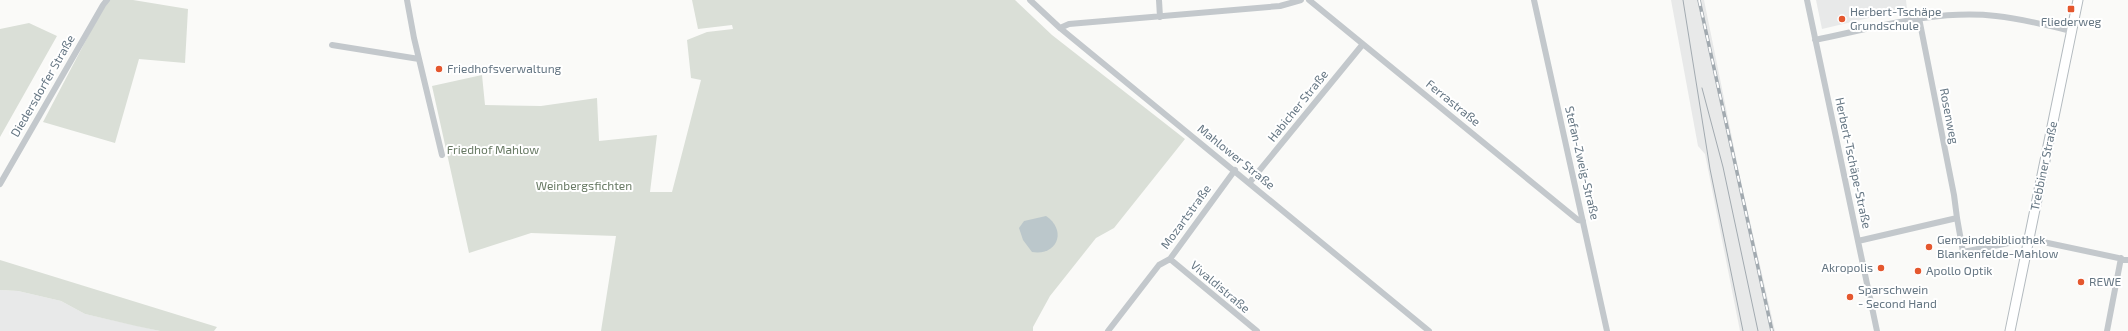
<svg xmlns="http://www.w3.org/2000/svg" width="2128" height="331" font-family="'Exo 2',sans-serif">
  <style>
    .built { fill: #e8e9e9 }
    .green { fill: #dadfd7 }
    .water { fill: #bbc7cb }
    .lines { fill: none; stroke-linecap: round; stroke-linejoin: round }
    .secondary-casing { stroke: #b3babf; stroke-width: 11 }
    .minor { stroke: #c3c8cc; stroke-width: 6 }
    .secondary { stroke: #fff; stroke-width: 9 }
    .tram { stroke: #a2aab0; stroke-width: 1 }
    .rail-casing { stroke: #a2aab0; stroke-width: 3.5 }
    .rail { stroke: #fff; stroke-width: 2; stroke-dasharray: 6; stroke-linecap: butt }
    .poi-dot { fill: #e4572e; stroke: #fff; stroke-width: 1.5 }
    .labels { text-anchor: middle; stroke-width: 4; stroke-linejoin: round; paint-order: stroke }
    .poi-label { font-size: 12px; fill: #657683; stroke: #fff; text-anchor: start }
    .street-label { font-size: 12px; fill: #657683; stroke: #fff }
    .park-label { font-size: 12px; fill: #687a64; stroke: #fff }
  </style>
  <rect width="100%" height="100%" fill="#fafaf8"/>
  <!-- built -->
  <path class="built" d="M1671 0H1704L1741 182 1775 331H1740L1705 154 1698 146Z
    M1816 0H1906L1907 9 1822 29Z
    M0 290 18 291 61 301 85 314 160 331H0Z"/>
  <!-- green -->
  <path class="green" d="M110 0H133L188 9 185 63 139 59 115 143 43 122 105 4Z
    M692 0H1015L1052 35 1185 139 1114 228 1096 238 1050 296 1033 327V331H601L616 236 531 233 469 253 432 86 482 75 485 105 541 106 597 98 599 141 657 135 650 192H672L701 80 691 78 687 40 707 32 733 29 732 25 698 29Z
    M29 23 57 36 0 137V29Z
    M0 260 217 327 214 331H160L136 326 85 314 61 301 18 291 0 290Z"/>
  <!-- water -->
  <path class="water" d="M1046 216C1067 230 1058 256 1032 252L1023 240 1019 228 1024 221Z"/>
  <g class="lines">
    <!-- secondary casing -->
    <g class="secondary-casing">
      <path id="secondary" d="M2010 331 2078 0"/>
    </g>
    <!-- minor -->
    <path class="minor" d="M407 0 414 38 442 155
      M1030 0 1060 28 1429 331
      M1159 0 1160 17
      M1309 0 1578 220 1583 221
      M1534 0 1607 331
      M1807 0 1877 331
      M1919 18 1954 195 1957 218
      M1060 28 1069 24 1280 6 1301 0
      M1815 40C1874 28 1936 9 1996 16 2022 19 2047 25 2071 31
      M332 45 419 59
      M1250 182 1363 44
      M0 184 103 5 107 0
      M1858 241 1957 218 1963 252 2029 239 2128 260
      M1170 259 1257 331
      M1108 331 1159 265 1170 259 1235 170
      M2107 331 2121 258"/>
    <!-- secondary -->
    <use href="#secondary" class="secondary"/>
    <!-- tram -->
    <path class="tram" d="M1683 0 1710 169 1743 331
      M1702 88 1723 167 1758 331"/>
    <!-- rail casing -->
    <g class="rail-casing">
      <path id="rail" d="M1699 0 1772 331"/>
    </g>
    <!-- rail -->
    <use href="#rail" class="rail"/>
  </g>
  <!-- markers -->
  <g class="poi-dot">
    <rect x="2067" y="5" width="8" height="8" rx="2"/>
    <circle cx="1842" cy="19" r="4"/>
    <circle cx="439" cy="69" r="4"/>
    <circle cx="1929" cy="247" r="4"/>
    <circle cx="1881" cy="268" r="4"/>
    <circle cx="1918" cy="271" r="4"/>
    <circle cx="2081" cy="282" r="4"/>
    <circle cx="1850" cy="297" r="4"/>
  </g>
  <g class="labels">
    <!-- poi labels -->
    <g class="poi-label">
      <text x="1850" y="16">Herbert-Tschäpe<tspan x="1850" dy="14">Grundschule</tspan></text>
      <text x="2071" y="26" text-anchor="middle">Fliederweg</text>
      <text x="447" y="73">Friedhofsverwaltung</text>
      <text x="1937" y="244">Gemeindebibliothek<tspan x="1937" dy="14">Blankenfelde-Mahlow</tspan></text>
      <text x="1873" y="272" text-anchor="end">Akropolis</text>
      <text x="1926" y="275">Apollo Optik</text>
      <text x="2089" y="286">REWE</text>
      <text x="1858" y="294">Sparschwein<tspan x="1858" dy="14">- Second Hand</tspan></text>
    </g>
    <!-- street labels -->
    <g class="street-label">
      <text transform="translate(43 86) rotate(-60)" y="4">Diedersdorfer Straße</text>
      <text transform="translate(1453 103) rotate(39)" y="4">Ferrastraße</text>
      <text transform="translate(1298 106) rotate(-51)" y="4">Habicher Straße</text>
      <text transform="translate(1949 116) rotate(79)" y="4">Rosenweg</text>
      <text transform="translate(1236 157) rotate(39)" y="4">Mahlower Straße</text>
      <text transform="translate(1582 163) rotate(77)" y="4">Stefan-Zweig-Straße</text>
      <text transform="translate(1853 163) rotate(78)" y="4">Herbert-Tschäpe-Straße</text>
      <text transform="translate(2044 166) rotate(-78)" y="4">Trebbiner Straße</text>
      <text transform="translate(1186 217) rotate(-54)" y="4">Mozartstraße</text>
      <text transform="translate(1220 287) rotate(40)" y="4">Vivaldistraße</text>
    </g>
    <!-- park labels -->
    <g class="park-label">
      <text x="493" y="154">Friedhof Mahlow</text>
      <text x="584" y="190">Weinbergsfichten</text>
    </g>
  </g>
</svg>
